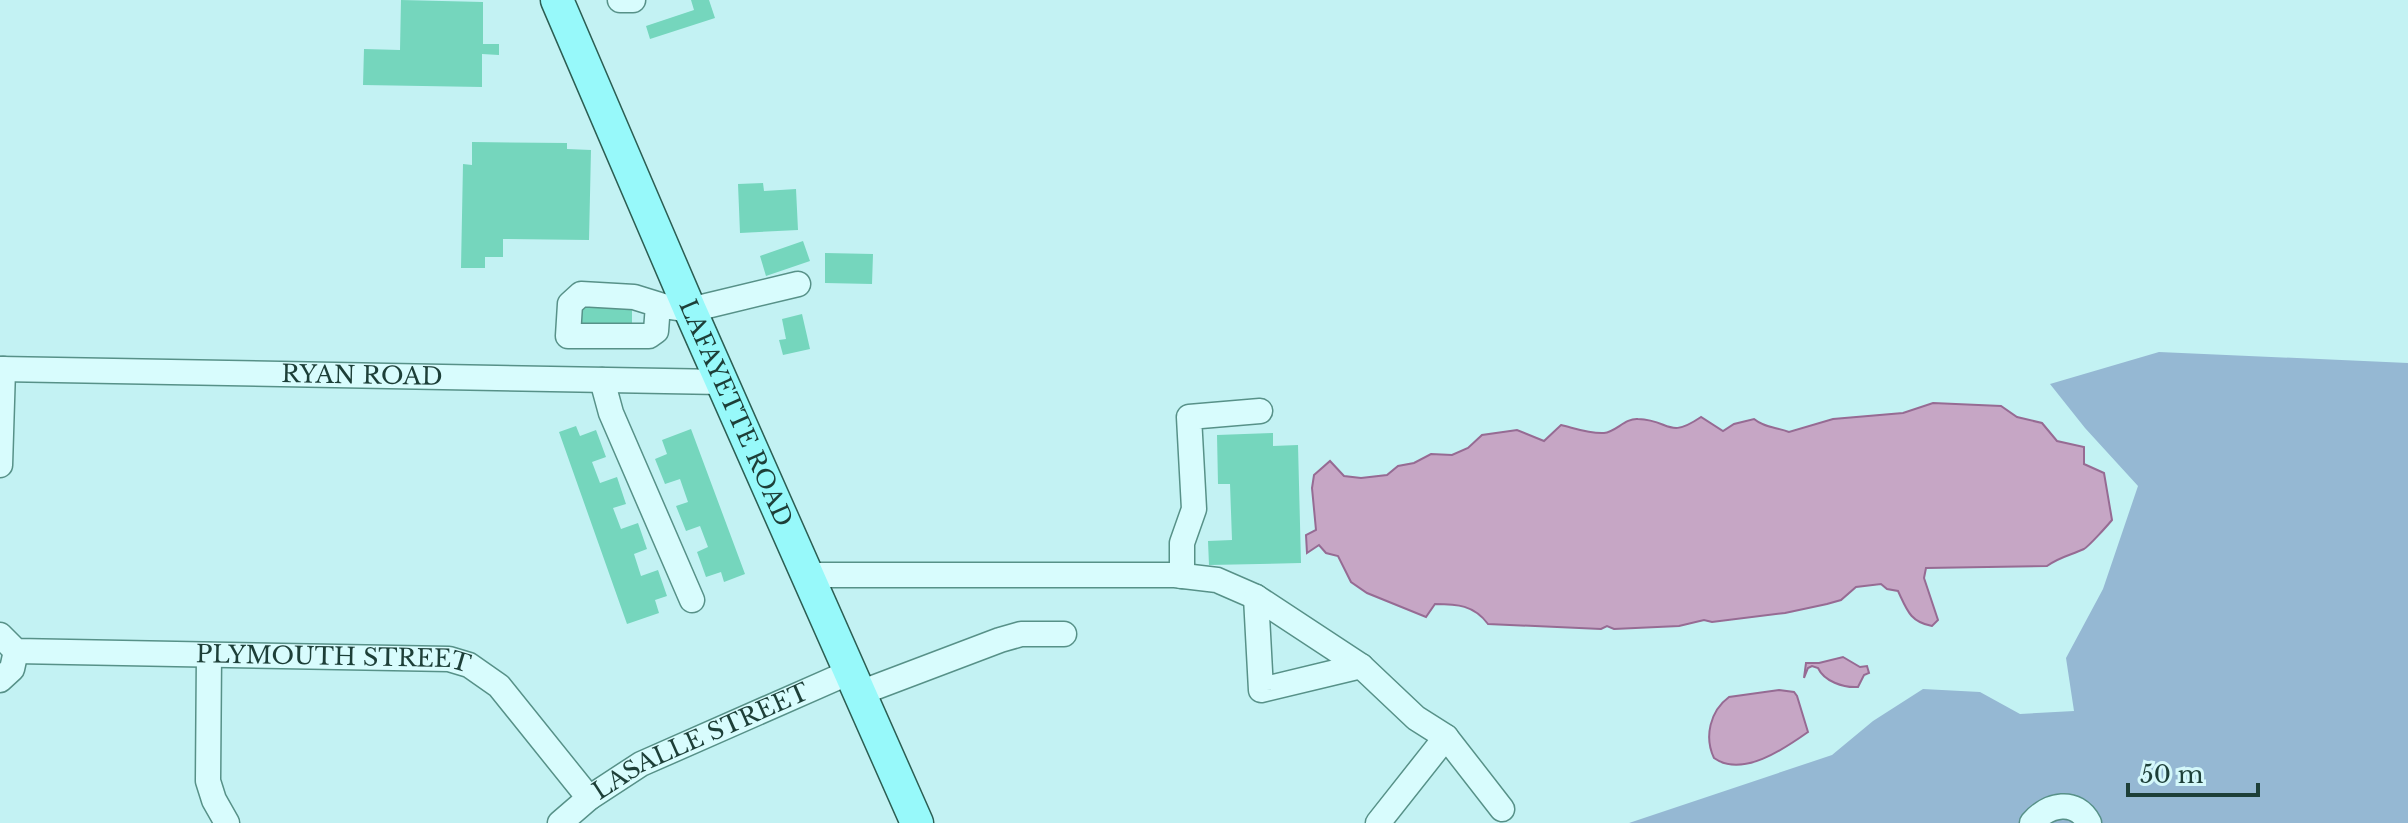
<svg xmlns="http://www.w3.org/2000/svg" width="2408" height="823" font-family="'Libre Baskerville',serif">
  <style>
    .green { fill: #95b8d3 }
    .water { fill: #c6a6c5; stroke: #966b93; stroke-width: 2 }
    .building { fill: #75d6bd }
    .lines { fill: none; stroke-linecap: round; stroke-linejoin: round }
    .minor-casing { stroke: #579188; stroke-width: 27 }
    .major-casing { stroke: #2c5e53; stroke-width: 35 }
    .minor { stroke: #d8fcfd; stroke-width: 24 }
    .major { stroke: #97f9fa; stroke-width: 32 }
    .labels { text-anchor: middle; stroke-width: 6; stroke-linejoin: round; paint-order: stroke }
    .street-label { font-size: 24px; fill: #1d3f38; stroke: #d4f8fa }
  </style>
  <rect width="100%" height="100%" fill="#c3f2f3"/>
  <!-- green -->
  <path class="green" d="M2159 352 2408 363V823H1629L1832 755 1873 721 1923 689 1980 692 2020 714 2074 711 2066 658 2103 589 2138 486 2085 428 2050 384Z"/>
  <!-- water -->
  <path class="water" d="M1933 403 2001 406 2017 417 2042 423 2057 441 2084 447V464L2104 473 2112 520C2107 526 2089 546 2084 549 2071 555 2059 557 2047 566L1926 568 1924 578 1938 620 1932 626C1910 622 1907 610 1898 591L1887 589 1881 584 1856 587 1841 600 1827 604 1785 613 1712 622 1704 620 1679 626 1614 629 1607 626 1601 629 1488 624C1474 605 1457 604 1435 604L1426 617 1367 593 1351 582 1338 556 1326 553 1319 545 1307 553 1306 535 1316 530 1312 488 1314 475 1330 461 1344 476 1361 478 1387 475 1398 466 1414 463 1431 454 1452 455 1468 448 1482 435 1517 430 1544 441 1561 425C1574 428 1590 434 1604 433 1616 432 1625 418 1638 419 1671 420 1667 440 1701 417L1723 431 1734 424 1754 419C1765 428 1776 427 1789 432L1833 419 1903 413Z
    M1843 657 1860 667 1867 666 1869 673 1864 675 1858 687C1843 688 1824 681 1818 668L1812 666 1808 668 1804 678 1806 663H1819Z
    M1779 690 1794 692 1797 696 1808 732C1784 749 1742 778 1714 758 1704 737 1710 711 1729 697Z"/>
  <!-- building -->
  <path class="building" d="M401 0 483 2V44H499V55L482 54V87L363 85 364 49 400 50Z
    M691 0H709L715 18 650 39 646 26 694 10Z
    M472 142 567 143V149L591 150 589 240 503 239V257H485V268H461L463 164 472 165Z
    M763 183 764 191 796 189 798 230 740 233 738 184Z
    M803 241 810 261 766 276 760 256Z
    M825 253 873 254 872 284 825 283Z
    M579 303H632V330L579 329Z
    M802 314 810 349 783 355 779 340 786 339 782 319Z
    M576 426 580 436 596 430 606 457 592 462 600 483 617 477 626 504 613 508 621 529 638 523 647 549 634 554 641 576 658 570 667 596 655 600 659 613 627 624 559 432Z
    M691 429 745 574 724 582 721 572 706 577 697 552 708 547 700 526 686 531 676 506 688 502 680 479 665 484 655 459 667 454 662 440Z
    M1273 433V446L1298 445 1301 563 1209 565 1208 541 1232 540 1230 484H1218L1217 435Z"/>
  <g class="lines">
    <!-- minor casing -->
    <g class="minor-casing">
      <g id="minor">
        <path d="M620 0H633"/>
        <path d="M658 305 656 331 649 336H568L570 304 581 294 634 297 663 306 690 310 798 284"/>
        <path id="s1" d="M0 369 722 382"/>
        <path d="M602 380 611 413 692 600"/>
        <path d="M0 465 3 369"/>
        <path d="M807 575H1175L1217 580 1256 597 1361 666 1416 718 1446 737 1502 809"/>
        <path d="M1182 576V543L1194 509 1189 417 1260 411"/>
        <path d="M1256 597 1261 690 1361 666"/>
        <path id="s2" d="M0 635 16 651 449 659 469 665 499 686 589 798"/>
        <path d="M209 655 208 781 214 800 227 823"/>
        <path d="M0 680 12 669 16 651"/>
        <path d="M860 693 1000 640 1021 634H1064"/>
        <path id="s3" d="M560 823 589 798 641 764 850 672"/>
        <path d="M1378 823 1446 737"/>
        <path d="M2032 823C2048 804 2076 798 2089 823"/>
      </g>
    </g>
    <!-- major casing -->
    <g class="major-casing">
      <g id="major">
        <path id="s4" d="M557 0 690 310 917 823"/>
      </g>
    </g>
    <!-- minor -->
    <use href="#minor" class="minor"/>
    <!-- major -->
    <use href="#major" class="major"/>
  </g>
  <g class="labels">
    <!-- street labels -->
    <g class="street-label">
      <text dy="8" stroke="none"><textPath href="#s1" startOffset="362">RYAN ROAD</textPath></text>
      <text dy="8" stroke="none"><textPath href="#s4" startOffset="450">LAFAYETTE ROAD</textPath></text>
      <text dy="8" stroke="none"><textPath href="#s2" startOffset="340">PLYMOUTH STREET</textPath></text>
      <text dy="8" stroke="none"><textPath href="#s3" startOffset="164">LASALLE STREET</textPath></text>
    </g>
  </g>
  <!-- scale -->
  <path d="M2128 783v12h130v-12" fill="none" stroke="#1d3f38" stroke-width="4"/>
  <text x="2140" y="783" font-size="24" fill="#1d3f38" stroke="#d4f8fa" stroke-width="6" paint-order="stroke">50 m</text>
</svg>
